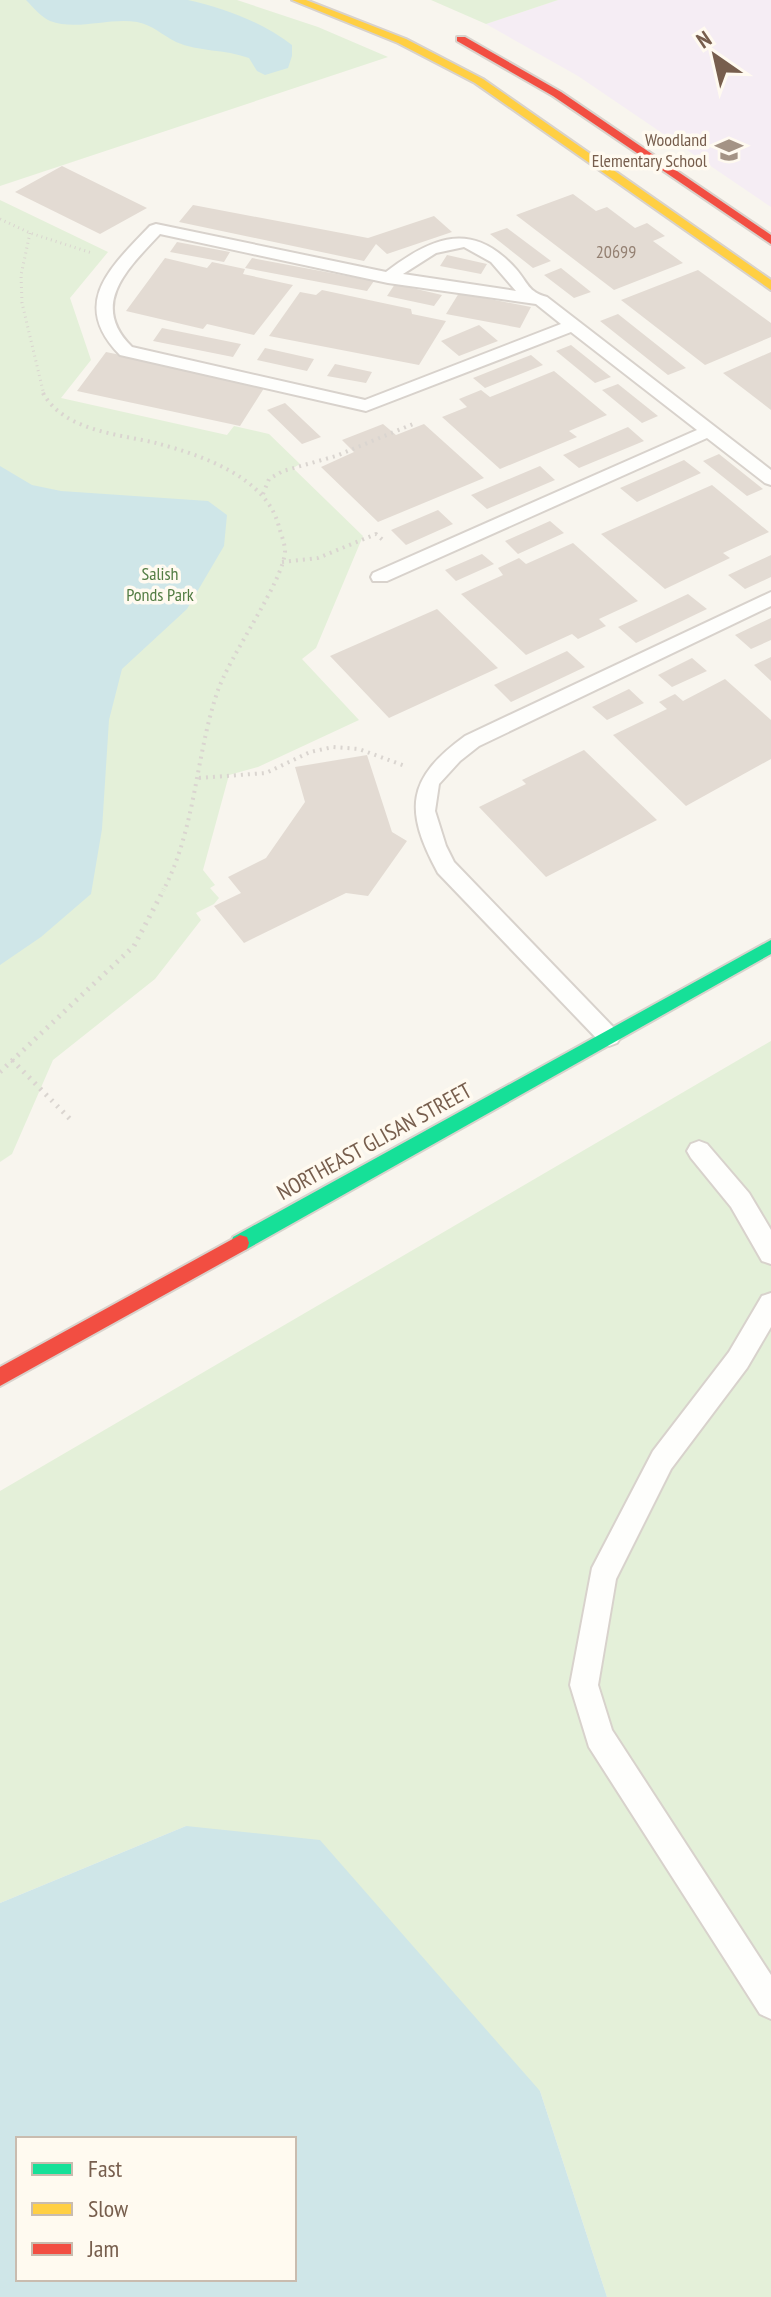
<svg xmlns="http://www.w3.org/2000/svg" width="771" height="2297" font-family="'PT Sans Narrow',sans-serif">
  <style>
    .education { fill: #f5edf4 }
    .green { fill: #e4f0d9 }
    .water { fill: #cfe6e8; fill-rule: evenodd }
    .building { fill: #e3dbd3 }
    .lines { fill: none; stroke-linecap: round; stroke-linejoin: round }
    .lane-casing { stroke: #d8d2cc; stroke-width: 4 }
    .fast-casing { stroke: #d8d2cc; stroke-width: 4 }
    .slow-casing { stroke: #d8d2cc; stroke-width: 4 }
    .jam-casing { stroke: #d8d2cc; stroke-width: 4 }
    .path-far2 { stroke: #dad5d0; stroke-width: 3; stroke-dasharray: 1 4; stroke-linecap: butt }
    .path-far1 { stroke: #dad5d0; stroke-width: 4; stroke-dasharray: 2 5; stroke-linecap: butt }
    .path { stroke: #dad5d0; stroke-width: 5; stroke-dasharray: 2 6; stroke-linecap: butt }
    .lane { fill: #fefefc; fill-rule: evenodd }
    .fast { fill: #16e098; fill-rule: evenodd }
    .slow { fill: #ffcf43; fill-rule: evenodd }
    .jam { fill: #f24e42; fill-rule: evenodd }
    .labels { text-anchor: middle; stroke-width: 7; stroke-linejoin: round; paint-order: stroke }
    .far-poi-label { font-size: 18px; fill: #775e4d; stroke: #fffaf0; text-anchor: end }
    .number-label { font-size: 18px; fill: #948072 }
    .far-park-label { font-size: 18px; fill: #537d44; stroke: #fffaf0 }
    .street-label { font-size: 22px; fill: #775e4d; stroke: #fffaf0 }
  </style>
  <rect width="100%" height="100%" fill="#f8f5ee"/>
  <!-- education -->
  <path class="education" d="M558 0H771V207L578 76 486 24Z"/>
  <!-- green -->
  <path class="green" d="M0 0H237L318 27 388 57 0 186Z
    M431 0H558L486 24Z
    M0 200 108 252 70 298 91 360 61 398 227 435 234 426 269 434 300 464 293 468 363 536 316 648 302 659 359 720 258 767 229 775 203 870 215 885 210 888 219 898 214 904 196 913 201 920 155 979 53 1060 12 1154 0 1162Z
    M771 1041V2297H607L540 2091 186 1826 0 1903V1491Z"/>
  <!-- water -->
  <path class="water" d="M26 0H188C224 8 262 22 292 45V56L288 68 265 75 257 71 249 58C224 49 199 52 176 42 162 35 153 25 137 22 110 17 77 31 50 21 41 17 33 7 26 0Z
    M0 466 32 485 61 491 208 501 227 515 224 546 187 609 122 669 109 720 102 829 91 894 41 937 0 965Z
    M186 1826 320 1840 540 2091 607 2297H0V1903ZM18 2139H294V2279H18Z"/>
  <!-- building -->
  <path class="building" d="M62 166 147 208 100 234 15 192Z
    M573 194 596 211 607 207 635 228 647 223 665 236 653 241 683 263 614 290 516 215Z
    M193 205 368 238 434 216 452 232 387 254 376 244 364 261 179 222Z
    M507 228 551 261 533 268 490 234Z
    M177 242 230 252 224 262 170 252Z
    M447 255 487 264 481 274 440 266Z
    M165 258 207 268 212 262 245 269 243 274 293 285 254 335 207 324 203 329 126 311Z
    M252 258 374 281 367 291 245 268Z
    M561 268 591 292 574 298 544 275Z
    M698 270 771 323V337L705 365 621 300Z
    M395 284 442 295 434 306 387 296Z
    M322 290 411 309 412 314 446 321 419 365 269 336 300 292 316 295Z
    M459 293 531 307 520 328 446 314Z
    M618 314 686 368 668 375 600 321Z
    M479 325 498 341 459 356 441 341Z
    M162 328 241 344 233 357 153 341Z
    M571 345 611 377 595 383 556 351Z
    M265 348 314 359 307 371 257 360Z
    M106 352 266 385 240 426 77 391Z
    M771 352V410L723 373Z
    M531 355 543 365 485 388 473 378Z
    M335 364 372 372 366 383 327 376Z
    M554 371 607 415 569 431 577 437 500 469 442 417 467 407 459 399 481 390 490 397Z
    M618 384 658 416 642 423 602 390Z
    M285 403 321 437 302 444 267 410Z
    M383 424 396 435 424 424 484 478 378 522 321 467 354 452 342 440Z
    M628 427 644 441 579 468 563 455Z
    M719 454 763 489 747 496 703 461Z
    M684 460 701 473 637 502 620 488Z
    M540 466 555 480 487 509 471 495Z
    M712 485 769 532 723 553 730 558 665 589 601 534Z
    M438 510 453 524 406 545 391 530Z
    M550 521 564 533 518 554 505 541Z
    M573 543 638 601 599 619 606 626 578 639 572 634 526 655 461 594 503 575 498 568 519 558 526 564Z
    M482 554 494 564 456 581 445 570Z
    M771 555V577L745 589 728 575Z
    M688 594 707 609 636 643 618 627Z
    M437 609 498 668 389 718 330 656Z
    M771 618V640L751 649 735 635Z
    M567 651 585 667 511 702 494 685Z
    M771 657V681L754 665Z
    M692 658 707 671 672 687 658 675Z
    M725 679 771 720V759L686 806 613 735 667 709 659 702 675 694 683 701Z
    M629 689 644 703 607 720 592 707Z
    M584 750 657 820 546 877 479 807 526 784 522 780Z
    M367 755 392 832 407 841 368 896 346 893 244 943 214 906 241 893 228 877 266 858 305 802 295 767Z"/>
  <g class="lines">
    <!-- lane casing -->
    <g class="lane-casing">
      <path id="lane" d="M156 224 386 272C432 237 472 220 516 269 528 283 528 292 547 297L771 470V485L765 483 707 438 387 581H373L371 577 373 573 697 430 571 332 366 411 120 355C69 303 111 267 150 226ZM160 234 388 283 536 304 561 324 365 400 132 347C89 305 127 269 160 234ZM464 247 491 262 516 291 403 274 436 253Z
        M771 592V606L479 746 460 761 439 784 435 811 446 846 454 862 617 1031 621 1037 617 1043 609 1046 601 1043 438 873C404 810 406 779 465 736Z
        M699 1141 707 1144 749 1193 771 1230V1264L762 1261 731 1207 691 1158 687 1151 691 1144Z
        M771 1293V1327L747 1368 671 1469 616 1579 598 1685 612 1730 771 1975V2019L760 2014 589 1747 570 1685 592 1568 653 1451 729 1352 762 1296Z"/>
    </g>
    <!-- fast casing -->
    <g class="fast-casing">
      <path id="fast" d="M771 940V954L247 1249 240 1251 233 1249 231 1243 233 1237Z"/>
    </g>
    <!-- slow casing -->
    <g class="slow-casing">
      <path id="slow" d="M292 0H306L406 39 483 79 771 280V290L475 83 398 43Z"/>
    </g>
    <!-- jam casing -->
    <g class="jam-casing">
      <path id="jam" d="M457 37H465L561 92 771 235V244L553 96 457 41Z
        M240 1235 247 1237 249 1243 247 1249 0 1386V1367Z"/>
    </g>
    <!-- path-far2 -->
    <path class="path-far2" d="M0 219 30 233 92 253
      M30 233 21 275 22 303 44 395"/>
    <!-- path-far1 -->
    <path class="path-far1" d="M43 393C64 431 118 434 156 443 201 455 267 477 279 527 281 534 285 544 285 551 284 581 229 656 217 693 195 759 196 828 163 891
      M263 494 269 479 283 471 336 456 413 424
      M282 562 318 558 376 534 385 542
      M199 778 266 773 310 752 333 747 359 749 405 766"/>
    <!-- path -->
    <path class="path" d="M12 1060 71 1120
      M0 1072 134 946 164 889"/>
    <!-- lane -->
    <use href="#lane" class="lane"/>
    <!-- fast -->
    <use href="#fast" class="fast"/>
    <!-- slow -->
    <use href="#slow" class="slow"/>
    <!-- jam -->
    <use href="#jam" class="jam"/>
  </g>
  <!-- icons -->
  <defs>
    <g id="school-bare" transform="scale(2.16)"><path d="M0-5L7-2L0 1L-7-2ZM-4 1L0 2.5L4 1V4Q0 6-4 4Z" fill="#a49385" stroke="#fffaf0" stroke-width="2.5" paint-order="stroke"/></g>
  </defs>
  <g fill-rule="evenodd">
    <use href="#school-bare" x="729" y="150"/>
  </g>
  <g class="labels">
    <!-- far-poi labels -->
    <g class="far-poi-label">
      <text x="707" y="146">Woodland<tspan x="707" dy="21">Elementary School</tspan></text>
    </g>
    <!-- number labels -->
    <g class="number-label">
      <text x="616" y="258">20699</text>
    </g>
    <!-- far-park labels -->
    <g class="far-park-label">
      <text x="160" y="580">Salish<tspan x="160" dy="21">Ponds Park</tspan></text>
    </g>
    <!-- street labels -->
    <g class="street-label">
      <text transform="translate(374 1141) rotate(-29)" y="8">NORTHEAST GLISAN STREET</text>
    </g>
  </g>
  <!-- legend -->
  <rect x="16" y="2137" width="280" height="144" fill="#fffaf0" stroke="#c9bcaf" stroke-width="2"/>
  <rect x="32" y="2163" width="40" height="12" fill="#16e098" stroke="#c9bcaf" stroke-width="2"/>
  <text x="88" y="2177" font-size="24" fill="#775e4d">Fast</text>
  <rect x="32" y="2203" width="40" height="12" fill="#ffcf43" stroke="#c9bcaf" stroke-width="2"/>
  <text x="88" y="2217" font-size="24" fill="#775e4d">Slow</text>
  <rect x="32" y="2243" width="40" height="12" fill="#f24e42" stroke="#c9bcaf" stroke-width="2"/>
  <text x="88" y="2257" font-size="24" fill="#775e4d">Jam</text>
  <!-- north arrow -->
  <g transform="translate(715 56) rotate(326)" stroke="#fffaf0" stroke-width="6" paint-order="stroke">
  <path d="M0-6L14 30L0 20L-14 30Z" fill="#775e4d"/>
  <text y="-12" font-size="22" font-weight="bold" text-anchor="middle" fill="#775e4d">N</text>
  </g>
</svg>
